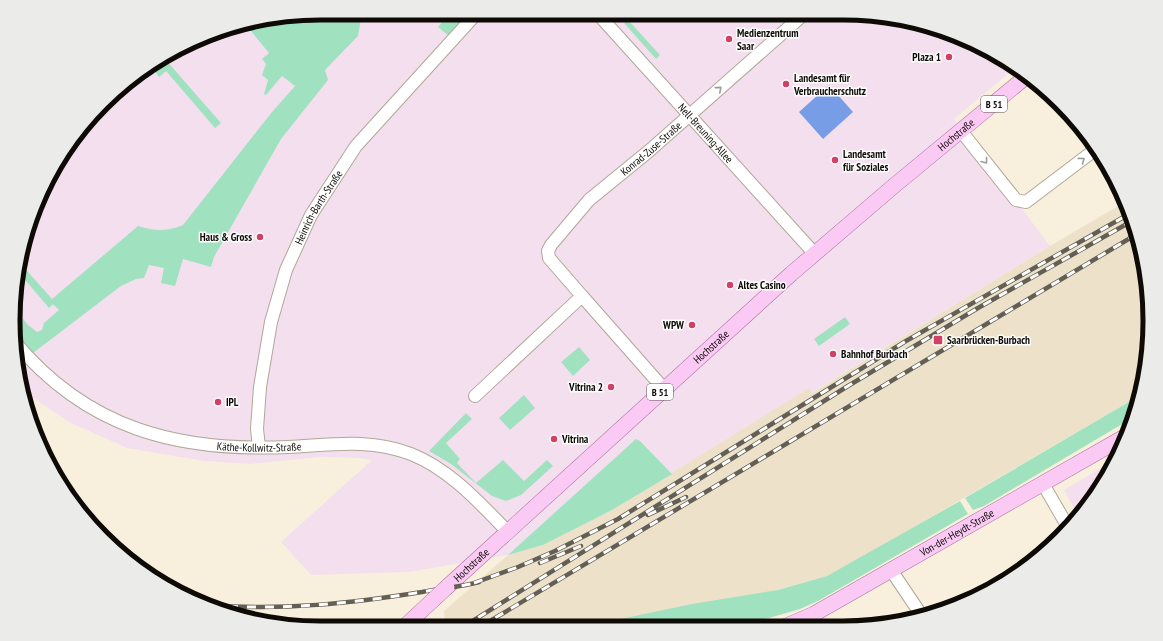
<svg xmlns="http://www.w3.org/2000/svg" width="1163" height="641" font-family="'PT Sans Narrow',sans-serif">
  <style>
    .commercial { fill: #f4dfef }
    .built { fill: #ede2c9 }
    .green { fill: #a0e2c0 }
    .water { fill: #779de7 }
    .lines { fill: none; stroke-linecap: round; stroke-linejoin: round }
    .minor-casing { stroke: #afa896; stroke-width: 14 }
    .major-casing { stroke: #a5709c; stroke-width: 16 }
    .minor { stroke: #fff; stroke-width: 12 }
    .major { stroke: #facaf4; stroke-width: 15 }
    .rail-casing { stroke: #645f55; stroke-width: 4.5 }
    .rail { stroke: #fefefe; stroke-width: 3; stroke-dasharray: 9; stroke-linecap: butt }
    .major-bridge-casing { stroke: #a5709c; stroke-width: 16; stroke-linecap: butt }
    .major-bridge { stroke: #facaf4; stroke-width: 15 }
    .oneway { stroke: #9f9d9b }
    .poi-dot { fill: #d04166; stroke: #fefefe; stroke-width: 1.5 }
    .labels { text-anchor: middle; stroke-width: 3; stroke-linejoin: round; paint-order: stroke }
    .shield { fill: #fefefe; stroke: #565450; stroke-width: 1 }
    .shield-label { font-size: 10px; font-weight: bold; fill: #0e0b06 }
    .poi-label { font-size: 11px; font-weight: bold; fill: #0e0b06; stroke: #fefefe; text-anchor: start }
    .street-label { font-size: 11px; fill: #0e0b06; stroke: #fefefe }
    .rim { fill: none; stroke: #0e0b06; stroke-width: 5 }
  </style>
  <rect width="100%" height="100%" fill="#f8f0dd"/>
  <!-- commercial -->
  <path class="commercial" d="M321 13 862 14 941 29 996 54 1015 68 954 119 1050 246 811 393 808 389 612 510 543 545 508 555 409 572 311 575 281 542 372 460 359 458 321 457 250 464 204 461 127 448 71 423 39 402 25 391 14 340 24 241 65 149 133 76 222 29Z
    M1116 459 1109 474 1078 515 1064 490Z"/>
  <!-- built -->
  <path class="built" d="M1125 202 1140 241 1149 301 1147 361 1139 396 859 559 827 576 778 590 587 626 443 627 445 625 444 611 508 555 543 545 612 510 809 388 812 393 1050 246Z"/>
  <!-- green -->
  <path class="green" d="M321 13H362L358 36 325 70 328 80 281 139 214 257 211 267 183 259 175 286 161 283 164 268 149 265 144 278 136 279 121 286 33 353 15 331 17 311 28 325 37 332 42 330 44 323 59 310 53 304 49 308 20 274 21 264 52 299 138 226C155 231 166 232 183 225L272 112 295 86 282 76 266 95 264 94 268 80 262 75 266 64 262 59 269 53 246 25Z
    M449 13H470L449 36 438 27Z
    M627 20 629 21 660 55 656 59 624 23Z
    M165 59 221 123 215 128 166 71 159 77 152 66Z
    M845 317 850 324 819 346 814 339Z
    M579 347 590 360 573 376 561 362Z
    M524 395 535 408 510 430 499 418Z
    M1139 396 1134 417 984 506 973 510 965 498Z
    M466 413 472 419 446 443 460 459 457 463 476 483 503 460 524 481 547 460 553 466 521 495 506 501 492 496 451 464 429 451Z
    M636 439 640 441 672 474 612 510 543 545 508 555Z
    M960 501 968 514 818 601 800 609 769 618 733 625 587 626 692 604 778 590 827 576Z"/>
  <!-- water -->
  <path class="water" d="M829 85 853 112 823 139 799 112Z"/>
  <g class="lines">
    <!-- minor casing -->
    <g class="minor-casing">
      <g id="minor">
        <path id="s1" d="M597 13 814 253"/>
        <path d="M961 131 1016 200 1026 202 1096 149"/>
        <path d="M582 296 664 389"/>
        <path id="s2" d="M14 341C87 429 178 452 288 447 331 445 369 438 411 454 449 469 479 502 507 531"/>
        <path id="s3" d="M475 396 582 296 549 258 548 251 551 245 589 200 649 151 804 14"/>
        <path id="s4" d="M259 447 257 429 260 387 271 322 286 270 311 215 356 146 477 13"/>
        <path d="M1043 484 1068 527"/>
        <path d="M891 570 922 616"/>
      </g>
    </g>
    <!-- major casing -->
    <g class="major-casing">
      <g id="major">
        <path id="s5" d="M447 587 791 274 895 185 1027 76"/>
        <path id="s6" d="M786 626 814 614 1126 436"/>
        <path d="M404 627 433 600"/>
      </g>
    </g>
    <!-- minor -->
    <use href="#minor" class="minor"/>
    <!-- major -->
    <use href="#major" class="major"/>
    <!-- rail casing -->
    <g class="rail-casing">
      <path id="rail" d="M648 515 686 497
        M540 563 581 546
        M474 583 518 567 555 551 618 519 906 341 1129 214
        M211 605C281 611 353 603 422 592 441 588 461 587 479 582
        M463 627 848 386 978 308 1132 221
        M480 627 1137 234"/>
    </g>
    <!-- rail -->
    <use href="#rail" class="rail"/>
    <!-- major-bridge casing -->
    <g class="major-bridge-casing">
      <path id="major-bridge" d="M433 600 447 587"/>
    </g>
    <!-- major-bridge -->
    <use href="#major-bridge" class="major-bridge"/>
  </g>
  <!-- one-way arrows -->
  <defs><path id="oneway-chevron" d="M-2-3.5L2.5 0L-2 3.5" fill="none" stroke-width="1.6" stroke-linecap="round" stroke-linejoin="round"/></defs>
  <g class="oneway">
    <use href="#oneway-chevron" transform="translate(719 89) rotate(-41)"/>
    <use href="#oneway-chevron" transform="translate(1082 160) rotate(-37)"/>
    <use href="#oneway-chevron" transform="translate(985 161) rotate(52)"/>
  </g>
  <!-- markers -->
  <g class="poi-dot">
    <circle cx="729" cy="39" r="4"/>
    <circle cx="949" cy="57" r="4"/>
    <circle cx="786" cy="84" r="4"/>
    <circle cx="835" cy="160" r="4"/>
    <circle cx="260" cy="237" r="4"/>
    <circle cx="730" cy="285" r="4"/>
    <circle cx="692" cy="325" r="4"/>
    <rect x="933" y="335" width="10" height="10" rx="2"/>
    <circle cx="833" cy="354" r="4"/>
    <circle cx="611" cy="387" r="4"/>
    <circle cx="218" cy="402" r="4"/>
    <circle cx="554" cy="439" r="4"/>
  </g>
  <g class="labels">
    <!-- shield labels -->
    <g class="shield">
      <rect x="981" y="96" width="26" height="16" rx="3"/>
      <rect x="647" y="384" width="26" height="16" rx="3"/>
    </g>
    <g class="shield-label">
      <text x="994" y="108">B 51</text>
      <text x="660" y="396">B 51</text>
    </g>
    <!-- poi labels -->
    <g class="poi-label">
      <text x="737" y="37">Medienzentrum<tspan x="737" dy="13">Saar</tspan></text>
      <text x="941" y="61" text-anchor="end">Plaza 1</text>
      <text x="794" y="82">Landesamt für<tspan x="794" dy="13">Verbraucherschutz</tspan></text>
      <text x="843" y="158">Landesamt<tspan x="843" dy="13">für Soziales</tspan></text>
      <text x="252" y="241" text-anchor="end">Haus &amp; Gross</text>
      <text x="738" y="289">Altes Casino</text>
      <text x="684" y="329" text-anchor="end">WPW</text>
      <text x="947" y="344">Saarbrücken-Burbach</text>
      <text x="841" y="358">Bahnhof Burbach</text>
      <text x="603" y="391" text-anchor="end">Vitrina 2</text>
      <text x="226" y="406">IPL</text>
      <text x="562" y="443">Vitrina</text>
    </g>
    <!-- street labels -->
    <g class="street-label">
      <text dy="4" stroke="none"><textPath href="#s1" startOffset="162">Nell-Breuning-Allee</textPath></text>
      <text dy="4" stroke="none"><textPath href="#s5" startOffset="681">Hochstraße</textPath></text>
      <text dy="4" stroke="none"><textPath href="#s3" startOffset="350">Konrad-Zuse-Straße</textPath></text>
      <text dy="4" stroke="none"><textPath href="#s4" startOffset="251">Heinrich-Barth-Straße</textPath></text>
      <text dy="4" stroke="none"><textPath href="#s5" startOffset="357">Hochstraße</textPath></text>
      <text dy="4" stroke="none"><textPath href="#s2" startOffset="277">Käthe-Kollwitz-Straße</textPath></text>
      <text dy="4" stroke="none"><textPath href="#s6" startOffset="195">Von-der-Heydt-Straße</textPath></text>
      <text dy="4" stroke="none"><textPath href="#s5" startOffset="33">Hochstraße</textPath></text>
    </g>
  </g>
  <!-- crop -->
  <path d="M0 0H1163V641H0ZM320 20H843A300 300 0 0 1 1143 320V321A300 300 0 0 1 843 621H320A300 300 0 0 1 20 321V320A300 300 0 0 1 320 20Z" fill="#ebebea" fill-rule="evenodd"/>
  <path class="rim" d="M320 20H843A300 300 0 0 1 1143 320V321A300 300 0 0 1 843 621H320A300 300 0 0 1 20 321V320A300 300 0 0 1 320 20Z"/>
</svg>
